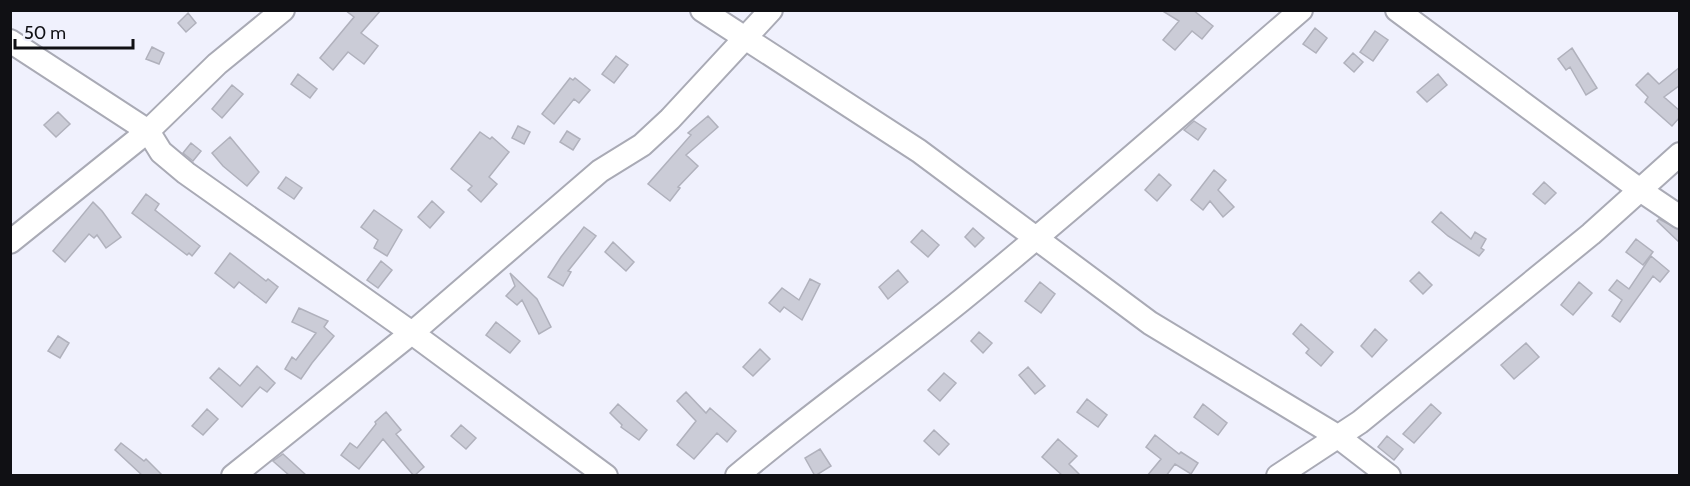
<svg xmlns="http://www.w3.org/2000/svg" width="1690" height="486" font-family="Cabin,sans-serif">
  <style>
    .building { fill: #cbccd7; stroke: #b0b1bc; stroke-width: 1.5 }
    .lines { fill: none; stroke-linecap: round; stroke-linejoin: round }
    .minor-casing { stroke: #a9aab5; stroke-width: 26 }
    .minor { stroke: #fff; stroke-width: 22 }
  </style>
  <rect width="100%" height="100%" fill="#f0f1fd"/>
  <!-- building -->
  <path class="building" d="M345 10H381L361 33 378 46 364 64 348 52 333 70 320 58 354 17Z
    M1161 10H1193L1213 26 1202 39 1192 31 1175 50 1163 40 1179 21Z
    M188 13 196 23 186 32 178 23Z
    M1315 28 1327 38 1316 53 1303 44Z
    M1375 31 1388 40 1373 61 1360 52Z
    M152 47 164 53 159 64 146 59Z
    M1572 48 1597 88 1586 95 1570 67 1566 70 1558 59Z
    M1353 53 1363 62 1354 72 1344 63Z
    M616 56 628 65 614 83 602 74Z
    M1680 67V85L1664 97 1680 111V117L1672 126 1645 102 1648 97 1636 85 1648 73 1659 84Z
    M298 74 317 89 310 98 291 84Z
    M1438 74 1447 85 1427 102 1417 92Z
    M570 78 573 80 575 78 590 90 579 103 574 99 554 124 542 114Z
    M232 85 243 94 222 118 212 109Z
    M58 112 70 124 56 137 44 125Z
    M708 116 718 127 686 155 698 166 678 187 680 188 670 201 648 184 691 135 688 133Z
    M1194 121 1206 129 1198 140 1184 130Z
    M518 126 530 132 524 144 512 138Z
    M567 131 580 139 573 150 560 142Z
    M480 132 490 139 492 137 509 152 489 177 497 184 481 202 468 190 472 186 451 169Z
    M230 137 259 172 247 186 223 166 212 153Z
    M191 143 201 151 193 161 183 153Z
    M1214 170 1226 180 1218 190 1234 207 1223 217 1210 201 1203 210 1191 200Z
    M1159 174 1171 185 1157 201 1145 190Z
    M286 177 302 188 294 199 278 188Z
    M1544 182 1556 193 1545 204 1533 194Z
    M146 194 159 204 155 210 200 246 192 256 189 253 187 255 132 213Z
    M432 201 444 212 430 228 418 217Z
    M93 202 102 211 121 237 106 248 97 235 94 238 89 234 65 262 53 251Z
    M374 210 402 230 387 256 374 248 378 240 361 227Z
    M1441 212 1471 239 1475 232 1486 239 1481 248 1484 250 1479 256 1448 236 1432 222Z
    M1659 219 1680 230V243L1657 221Z
    M584 227 596 236 568 271 571 272 563 286 548 277 561 257Z
    M973 228 984 238 975 247 965 237Z
    M922 230 939 245 928 257 911 242Z
    M1636 239 1653 252 1643 265 1626 252Z
    M613 242 634 262 626 271 605 252Z
    M230 253 266 281 268 279 278 287 266 303 239 282 234 288 215 273Z
    M1651 256 1669 271 1660 282 1653 276 1620 322 1612 316 1622 300 1609 290 1617 280 1629 289Z
    M381 261 392 270 378 288 367 280Z
    M898 270 908 282 888 299 879 287Z
    M1419 272 1432 285 1423 294 1410 281Z
    M510 273 537 299 551 327 539 334 522 300 517 305 506 296 515 286Z
    M810 279 820 284 802 320 784 307 780 312 769 303 782 288 799 300Z
    M1040 282 1055 294 1041 313 1025 301Z
    M1579 282 1592 293 1573 315 1561 305Z
    M299 308 328 321 324 327 334 336 312 363 301 379 285 369 292 357 296 360 316 333 292 322Z
    M496 322 520 341 510 353 486 335Z
    M1301 324 1333 352 1321 366 1306 353 1309 349 1293 334Z
    M1375 329 1387 340 1372 357 1361 346Z
    M979 332 992 343 983 353 971 341Z
    M58 336 69 343 60 358 48 351Z
    M1526 343 1539 357 1514 379 1501 365Z
    M760 349 770 359 753 376 743 367Z
    M257 366 275 383 267 392 260 387 242 407 210 378 219 368 240 386Z
    M1028 367 1045 386 1035 394 1019 375Z
    M944 373 956 383 940 401 928 390Z
    M686 392 706 413 710 408 736 431 727 442 717 433 694 459 677 445 696 421 677 401Z
    M1087 399 1107 415 1098 427 1077 412Z
    M618 404 647 430 639 440 621 427 622 425 610 413Z
    M1203 404 1227 423 1218 435 1194 417Z
    M1431 404 1441 413 1414 443 1403 434Z
    M207 409 218 419 203 435 192 426Z
    M386 412 401 430 396 434 424 467 414 476 383 439 359 469 341 455 350 443 357 448 376 424 375 422Z
    M461 425 476 438 466 449 451 436Z
    M934 430 949 444 939 455 924 441Z
    M1155 435 1179 454 1181 452 1198 463 1191 474 1175 464 1166 476H1147L1161 459 1146 447Z
    M1387 436 1403 449 1394 460 1378 447Z
    M1058 439 1077 456 1069 464 1081 476H1063L1042 457Z
    M121 443 144 461 146 459 163 476H143L115 450Z
    M820 449 831 466 815 476 805 458Z
    M283 454 307 476H290L273 461Z"/>
  <g class="lines">
    <!-- minor casing -->
    <g class="minor-casing">
      <path id="minor" d="M702 10 919 151 1150 323 1337 436 1389 476
        M1397 10 1640 190 1680 217
        M10 41 148 131 161 152 186 173 412 333 606 476
        M10 242 148 131 217 64 283 10
        M233 476 419 327 600 171 642 145 670 119 771 10
        M737 476C810 414 889 359 963 299 1078 205 1189 107 1301 10
        M1278 476 1360 422 1591 234 1680 154"/>
    </g>
    <!-- minor -->
    <use href="#minor" class="minor"/>
  </g>
  <!-- border -->
  <rect width="1690" height="486" fill="none" stroke="#101014" stroke-width="24"/>
  <!-- scale -->
  <path d="M15 39v9h118v-9" fill="none" stroke="#101014" stroke-width="3"/>
  <text x="24" y="39" font-size="18" fill="#101014" stroke="#f0f1fd" stroke-width="4.5" paint-order="stroke">50 m</text>
</svg>
